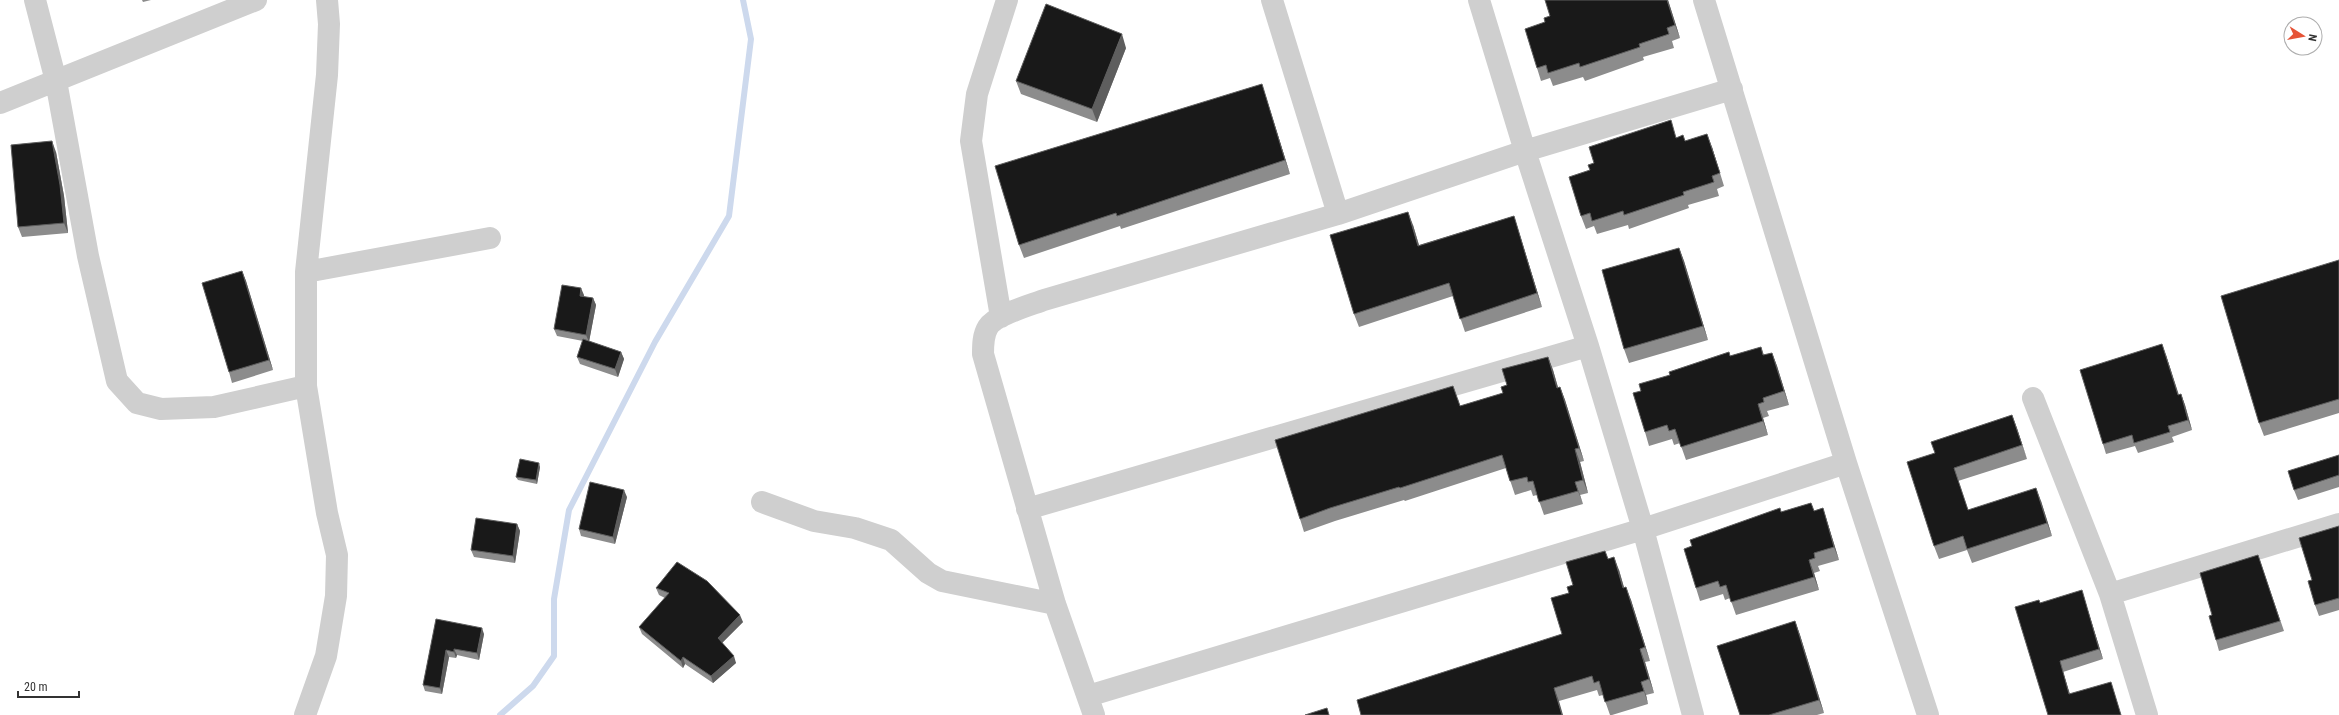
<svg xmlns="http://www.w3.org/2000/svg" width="2339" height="715" font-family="'Roboto Condensed',sans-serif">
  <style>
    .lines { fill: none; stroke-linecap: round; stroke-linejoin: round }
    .stream { stroke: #cdd9ed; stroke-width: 6 }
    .minor { stroke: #cfcfcf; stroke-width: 22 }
    .wall { fill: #8c8c8c }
    .shaded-wall { fill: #5e5e5e }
    .building { fill: #191919; stroke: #5e5e5e }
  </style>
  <rect width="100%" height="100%" fill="#fff"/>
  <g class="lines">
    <!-- stream -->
    <path class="stream" d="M500 715 533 686 554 656V599L569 510 655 342 729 216 751 39 743 0"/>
    <!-- minor -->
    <path class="minor" d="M35 0 56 81 88 256 117 381 137 403 161 409 214 407 306 386
      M1272 0 1338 214
      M1479 0 1525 151 1588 346 1643 529 1693 715
      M1704 0 1846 463 1928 715
      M0 103 256 0
      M306 272 490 238
      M1001 317 971 141 977 94 1007 0
      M2033 398 2110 594 2147 715
      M762 502 814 521 855 528 891 540 928 573 942 581 1055 604
      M1027 509 1588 346
      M2110 594 2339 524
      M1088 696 1643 529 1846 463
      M305 715 326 656 336 596 337 555 327 513 306 386V272L327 75 329 24 327 0
      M1094 715 1055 604 983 354C983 345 983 335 988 327 995 315 1031 305 1044 300L1338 214 1525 151 1732 89"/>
  </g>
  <!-- wall -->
  <path class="wall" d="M142 0H151L143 2Z
    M1668 0 1680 38 1672 41 1674 48 1643 57 1644 60 1585 81 1583 77 1553 86 1550 78 1541 81 1537 68 1545 22 1550 16Z
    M1126 48 1097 122 1021 94 1016 81Z
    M1266 97 1290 174 1121 229 1120 226 1024 258 1019 245Z
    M1677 137 1685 141 1712 147 1724 186 1717 189 1719 196 1688 205 1689 208 1629 229 1628 225 1597 234 1594 226 1586 229 1581 216 1590 170 1594 163Z
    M56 152 64 196 68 233 22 237 18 227Z
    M1514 216 1542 307 1465 332 1453 296 1359 327 1354 314 1413 225 1419 245Z
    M1679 248 1684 261 1708 340 1629 363 1624 349Z
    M2339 260V413L2264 436 2259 423Z
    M242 271 246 281 273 370 232 383 229 372Z
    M584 295V297L593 298 596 305 589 341 621 352 624 359 618 377 580 364 577 357 583 341 557 336 554 329Z
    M1761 347 1764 355 1772 353 1777 366 1789 405 1767 411 1769 416 1763 418 1768 435 1686 460 1680 443 1674 445 1672 439 1649 446 1645 432 1641 391 1730 356Z
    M2166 355 2179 395 2181 394 2185 405 2192 430 2172 437 2174 442 2138 453 2135 446 2106 454 2103 444Z
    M1548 357 1553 370 1558 388 1560 387 1565 400 1584 461 1580 462 1588 493 1580 495 1583 504 1544 515 1537 495 1533 496 1531 490 1515 495 1506 468 1405 501 1404 500 1335 521 1304 532 1300 519 1458 399 1460 406 1503 393 1507 385Z
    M2012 415 2027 459 1958 481 1968 510 2041 501 2052 536 1972 563 1967 550 1939 559 1934 546 1935 453Z
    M2339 455V487L2298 500 2294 490Z
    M540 467 537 484 518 480 516 477Z
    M627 497 615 544 581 536 579 529Z
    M1811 503 1814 511 1823 508 1839 560 1818 566 1820 571 1814 573 1819 590 1736 615 1730 598 1725 600 1723 594 1700 601 1696 588 1781 512Z
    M517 524 520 531 515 563 474 557 471 550Z
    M2339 526V610L2319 616 2315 605 2312 580Z
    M2258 555 2284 631 2219 651 2216 640 2212 615Z
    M1608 559 1619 570 1624 588 1631 600 1650 661 1645 662 1654 693 1646 695 1648 704 1612 715H1610L1603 695 1599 696 1597 690 1559 701 1361 715 1562 634 1569 593 1573 585Z
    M656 588 743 622 722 643 736 663 713 683 685 664 683 668 642 634 639 627 665 598 659 595Z
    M2085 601 2103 659 2063 672 2070 694 2114 692 2121 715H2048L2040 603Z
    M436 619 484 634 479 660 457 655 456 658 449 657 442 694 425 691 423 685Z
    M1795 621 1800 635 1824 713 1817 715H1740Z"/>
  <!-- shaded-wall -->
  <path class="shaded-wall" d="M1667 0H1668L1680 38 1675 25Z
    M1122 34 1126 48 1097 122 1092 109Z
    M1262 84 1266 97 1290 174 1285 160Z
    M1707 134 1712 147 1724 186 1720 173Z
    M52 141 56 152 64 196 68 233 64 223Z
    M1408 212 1413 225 1423 259 1418 246Z
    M1514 216 1542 307 1537 293Z
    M1679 248 1684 261 1708 340 1703 326Z
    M242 271 246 281 273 370 269 360Z
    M581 288 584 295 583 303 580 296Z
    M593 298 596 305 589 342 586 335Z
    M2162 344 2166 355 2182 406 2178 395Z
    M621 352 624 359 618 377 615 369Z
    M1772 353 1777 366 1789 405 1784 391Z
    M1548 357 1553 370 1562 401 1557 388Z
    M1560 387 1565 400 1584 461 1579 448Z
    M2181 394 2185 405 2192 430 2188 420Z
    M1758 404 1763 418 1768 435 1763 421Z
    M2012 415 2017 428 2027 459 2022 445Z
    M1575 449 1580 462 1588 493 1583 480Z
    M539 463 540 467 537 484 536 480Z
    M1575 482 1580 495 1583 504 1578 491Z
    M2036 488 2041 501 2052 536 2047 523Z
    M624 490 627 497 615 544 613 537Z
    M1823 508 1839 560 1834 547Z
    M517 524 520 531 515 563 513 556Z
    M1614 557 1619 570 1628 601 1623 588Z
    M1809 560 1814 573 1819 590 1814 577Z
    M1626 587 1631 600 1650 661 1645 647Z
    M2082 590 2085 601 2103 659 2099 649Z
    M740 615 743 622 720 645 718 638Z
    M1795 621 1800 635 1824 713 1819 700Z
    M482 628 484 634 479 660 477 653Z
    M454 649 457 655 456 658 454 652Z
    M1640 649 1645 662 1654 693 1649 679Z
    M446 650 449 657 442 694 440 688Z
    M734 656 736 663 713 683 711 676Z
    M683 657 685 664 683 668 681 661Z
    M2060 661 2063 672 2073 705 2069 694Z
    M1641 682 1646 695 1648 704 1644 691Z
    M1554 688 1559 701 1563 715H1562Z"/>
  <!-- building -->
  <path class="building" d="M1545 0H1667L1675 25 1667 28 1669 34 1639 44 1640 47 1580 67 1579 63 1548 73 1546 65 1537 68 1525 29 1545 22 1544 18 1550 16Z
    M1046 4 1122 34 1092 109 1016 81Z
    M1262 84 1285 160 1117 216 1116 213 1019 245 995 166Z
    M1671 120 1676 138 1683 135 1685 141 1707 134 1720 173 1712 176 1714 182 1683 192 1684 195 1624 215 1623 211 1592 221 1590 213 1581 216 1569 177 1590 170 1588 165 1594 163 1589 147Z
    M52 141 60 185 64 223 18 227 11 145Z
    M1408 212 1418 246 1514 216 1537 293 1460 319 1449 283 1354 314 1330 235Z
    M1679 248 1703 326 1624 349 1602 270Z
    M2339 260V399L2259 423 2221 296Z
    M242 271 269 360 229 372 202 283Z
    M562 285 581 288 580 296 593 298 586 335 554 329Z
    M583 339 621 352 615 369 577 357Z
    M2162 344 2178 395 2181 394 2188 420 2168 426 2170 432 2134 443 2132 435 2103 444 2080 370Z
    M1761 347 1763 355 1772 353 1784 391 1763 398 1764 402 1758 404 1763 421 1681 447 1675 429 1669 431 1667 425 1645 432 1633 393 1641 391 1639 384 1670 375 1669 372 1729 352 1730 356Z
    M1548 357 1557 388 1560 387 1579 448 1575 449 1583 480 1575 482 1578 491 1539 502 1533 481 1528 482 1527 477 1510 481 1502 455 1400 488 1399 487 1330 508 1300 519 1275 440 1453 386 1460 406 1503 393 1501 387 1507 385 1502 369Z
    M2012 415 2022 445 1954 468 1968 510 2036 488 2047 523 1967 549 1963 536 1934 546 1907 462 1935 453 1931 442Z
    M2339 455V475L2294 490 2288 471Z
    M520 459 539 463 536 480 516 477Z
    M590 482 624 490 613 537 579 529Z
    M1811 503 1814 511 1823 508 1834 547 1814 553 1815 558 1809 560 1814 577 1731 602 1726 585 1720 587 1718 581 1696 588 1684 549 1692 546 1690 540 1780 508 1781 512Z
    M476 518 517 524 513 556 471 550Z
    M2339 526V598L2315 605 2308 581 2312 580 2299 538Z
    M1605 551 1608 559 1614 557 1623 588 1626 587 1645 647 1640 649 1649 679 1641 682 1644 691 1605 702 1599 681 1594 683 1592 676 1554 688 1562 715H1361L1357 700 1562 634 1551 598 1569 593 1567 587 1573 585 1566 562Z
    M2258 555 2280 621 2216 640 2209 616 2212 615 2200 573Z
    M677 562 707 581 740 615 718 638 734 656 711 676 683 657 681 661 639 627 669 593 656 588Z
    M2082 590 2099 649 2060 661 2069 694 2111 682 2121 715H2048L2015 607 2039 600 2040 603Z
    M436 619 482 628 477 653 454 649V652L446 650 440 688 423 685Z
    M1795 621 1819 700 1769 715H1740L1717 646Z
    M1327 708 1329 715H1305Z"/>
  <!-- north arrow -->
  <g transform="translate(2303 36) rotate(101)"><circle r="19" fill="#ffffff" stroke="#adadad"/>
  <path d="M0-3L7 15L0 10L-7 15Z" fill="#e65336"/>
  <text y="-6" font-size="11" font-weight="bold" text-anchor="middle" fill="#323232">N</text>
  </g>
  <!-- scale -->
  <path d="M18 691v6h61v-6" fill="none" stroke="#323232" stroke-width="2"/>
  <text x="24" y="691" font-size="12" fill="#323232" stroke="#ffffff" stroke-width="3" paint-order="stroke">20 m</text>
</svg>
